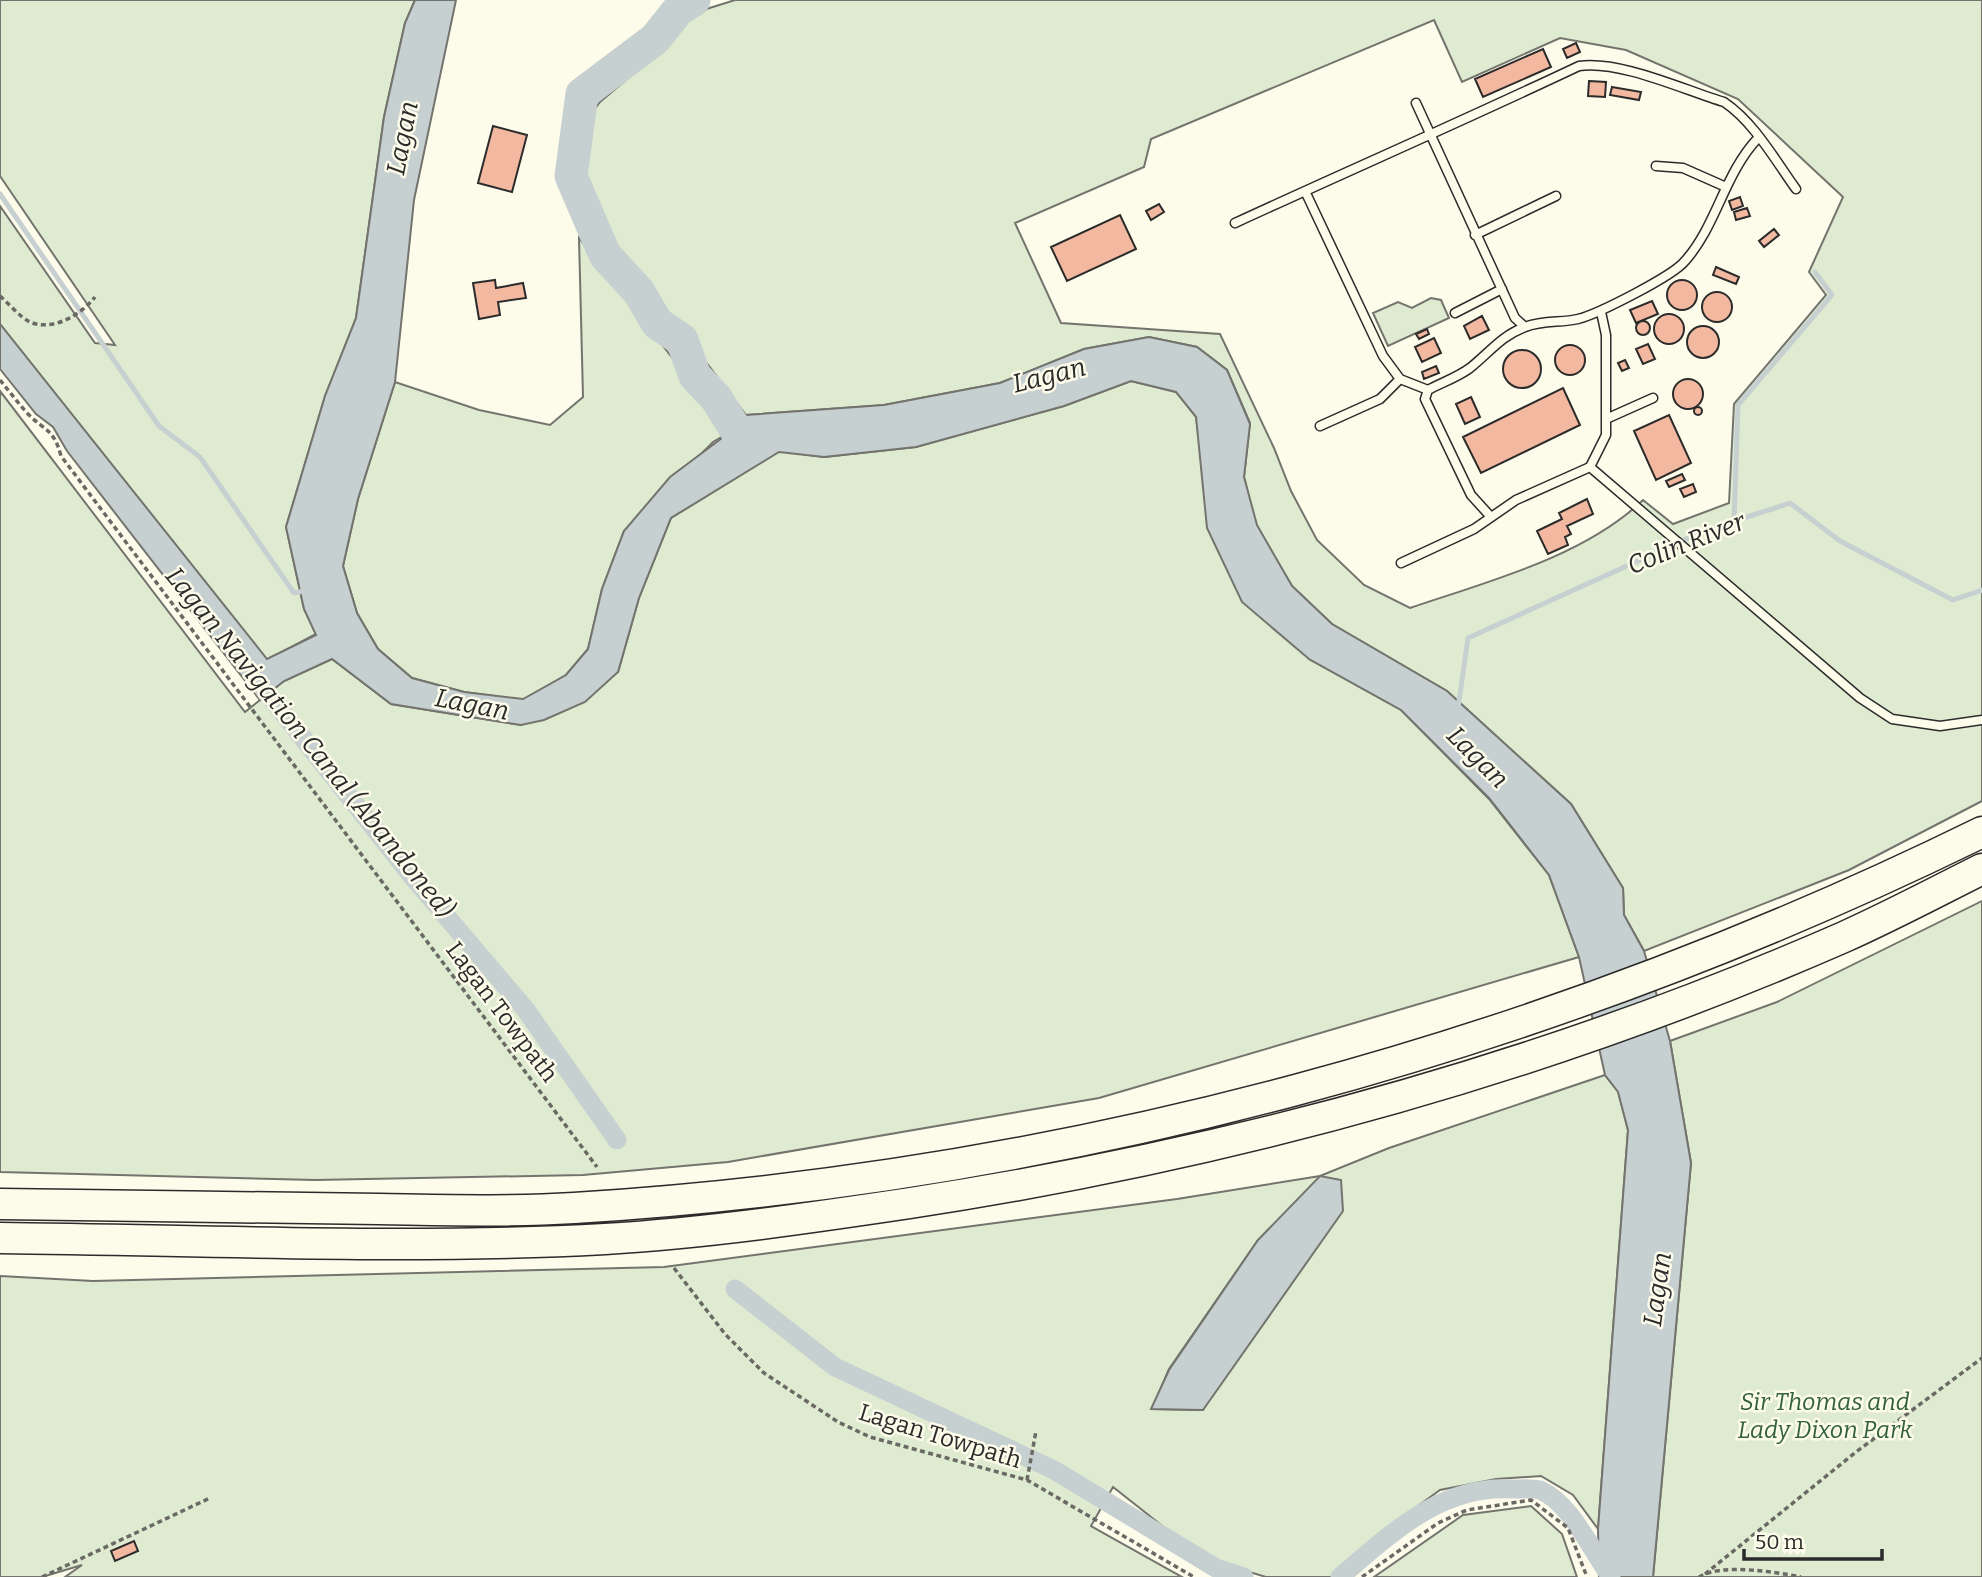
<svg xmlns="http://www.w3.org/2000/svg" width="1982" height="1577" font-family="Bitter,serif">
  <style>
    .green { fill: #deebd1; stroke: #74746e; stroke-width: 2; fill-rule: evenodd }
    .water { fill: #c7d0d0; stroke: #74746e; stroke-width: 2 }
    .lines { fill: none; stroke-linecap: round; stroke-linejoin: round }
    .stream { stroke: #c7d0d0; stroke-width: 5 }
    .canal { stroke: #c7d0d0; stroke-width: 19 }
    .river { stroke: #c7d0d0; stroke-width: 33 }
    .building { fill: #f2b8a0; stroke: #2b2b2b; stroke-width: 2 }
    .service-casing { stroke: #2b2b2b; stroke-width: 11 }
    .motorway-casing { stroke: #2b2b2b; stroke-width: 33 }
    .path { stroke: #6a6964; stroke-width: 3.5; stroke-dasharray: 5 3.5; stroke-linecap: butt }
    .service { stroke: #fdfbea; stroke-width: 8 }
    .motorway { stroke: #fdfbea; stroke-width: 30 }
    .labels { text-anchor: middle; stroke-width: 5; stroke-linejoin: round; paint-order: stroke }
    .street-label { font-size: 24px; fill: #2b2b2b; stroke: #fdfbea }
    .park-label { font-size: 24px; font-style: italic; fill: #34623c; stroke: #fdfbea }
    .water-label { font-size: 26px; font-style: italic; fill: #2b2b2b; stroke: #fdfbea }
  </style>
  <rect width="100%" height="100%" fill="#fdfbea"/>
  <!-- green -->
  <path class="green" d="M0 0H415L405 23 384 117 356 318 325 396 286 527 304 609 316 634 267 660 0 324V206L95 343 115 345 0 176Z
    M735 0H1982V801L1849 870 1644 951 1624 915 1623 888 1571 804 1447 691 1332 624 1292 586 1256 525 1244 477 1250 423 1227 370 1197 347 1149 337 1084 349 1000 383 884 405 746 415 623 252 611 250 578 171 585 122 600 102 652 58 697 12ZM1434 20 1462 82 1560 38 1626 50 1738 99 1843 197 1809 272 1826 295 1734 404 1729 503 1673 524 1643 500C1584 557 1486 582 1410 608L1364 585 1317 540 1291 491 1274 448 1220 334 1061 323 1015 223 1144 167 1151 139Z
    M579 238 730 432 713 442 624 531 602 589 588 649 566 675 523 700 464 692 412 678 378 649 357 613 343 566 358 499 395 382 479 410 550 425 583 397Z
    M1431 298 1441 300 1449 318 1388 346 1373 313 1398 302 1412 308Z
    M1131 381 1176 392 1196 417 1202 461 1309 659 1401 710 1489 799 1549 875 1579 957 1099 1098 728 1162 583 1175 315 1180 0 1172V391L245 712 284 681 332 659 391 704 521 725 618 672 639 598 671 518 779 451 824 457 916 447 1064 406Z
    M1982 901V1577H1653L1691 1163 1670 1041 1777 1002Z
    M1605 1075 1618 1091 1628 1130 1598 1529 1573 1495 1541 1476 1496 1479 1440 1490 1385 1530 1332 1577H1266L1203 1558 1113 1487 1091 1526 1182 1577H65L82 1565 42 1577H0V1276L93 1281 664 1267 1177 1199 1320 1176 1389 1148ZM1258 1240 1203 1410 1152 1409 1169 1369Z
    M1531 1506 1562 1534 1577 1577H1374L1463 1515Z"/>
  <!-- water -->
  <path class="water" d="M415 0H456L414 200 395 382 358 499 343 566 357 613 378 649 412 678 464 692 523 699 566 675 588 649 602 589 624 531 670 477 730 432 746 415 884 405 1000 383 1084 349 1149 337 1197 347 1227 370 1250 424 1244 477 1257 525 1292 586 1332 624 1447 691 1571 804 1623 888 1624 915 1644 951 1670 1041 1691 1163 1653 1577H1599L1598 1529 1628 1130 1618 1092 1605 1075 1579 957 1549 875 1489 798 1401 710 1309 659 1242 602 1207 528 1196 417 1176 392 1131 381 1064 406 916 447 824 457 779 452 671 518 639 598 618 672 585 702 544 720 521 725 391 704 332 659 284 681 260 700 67 451 53 427 36 414 0 369V324L267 659 316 635 304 609 286 527 325 396 356 318 384 117 405 23Z
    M1320 1176 1341 1180 1343 1211 1203 1410 1151 1409 1169 1370 1258 1240Z"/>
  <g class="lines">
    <!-- stream -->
    <path class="stream" d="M0 194 159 426 200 457 294 593 304 591
      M1734 521 1738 405 1832 295 1815 272
      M1458 708 1468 638 1704 531 1790 503 1840 541 1953 600 1982 590"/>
    <!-- canal -->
    <path class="canal" d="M253 675 412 876 526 1010 617 1140
      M735 1289 835 1367 1054 1470 1216 1568 1244 1577
      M1340 1577C1391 1534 1441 1484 1513 1489 1520 1489 1533 1488 1540 1490 1571 1503 1592 1552 1611 1577"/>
    <!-- river -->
    <path class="river" d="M694 0 679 9 655 39 582 94 571 176 605 255 639 292 657 323 682 340 695 376 716 398 744 443"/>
  </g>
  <!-- building -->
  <path class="building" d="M1576 43 1580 52 1567 58 1563 49Z
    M1543 49 1551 67 1483 97 1475 79Z
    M1589 81 1606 82 1605 97 1588 96Z
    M1612 87 1641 92 1639 100 1610 95Z
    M493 126 527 135 512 192 478 183Z
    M1740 197 1743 206 1732 210 1729 201Z
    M1159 204 1164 212 1151 220 1146 211Z
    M1747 208 1750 216 1736 220 1734 212Z
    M1120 215 1136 249 1067 281 1051 247Z
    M1774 229 1779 235 1764 247 1759 241Z
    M1716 267 1739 277 1736 284 1713 275Z
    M495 280 496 288 523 283 526 298 498 302 500 315 479 319 473 283Z
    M1667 295a15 15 0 1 1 30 0a15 15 0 1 1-30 0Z
    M1702 307a15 15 0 1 1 30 0a15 15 0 1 1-30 0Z
    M1652 301 1658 314 1636 323 1630 310Z
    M1654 329a15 15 0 1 1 30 0a15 15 0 1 1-30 0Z
    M1482 316 1489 330 1470 339 1464 326Z
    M1636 328a7 7 0 1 1 14 0a7 7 0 1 1-14 0Z
    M1687 342a16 16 0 1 1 32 0a16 16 0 1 1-32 0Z
    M1427 329 1429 334 1419 339 1416 334Z
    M1434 338 1441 353 1422 362 1415 347Z
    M1648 344 1655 359 1643 364 1636 349Z
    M1555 360a15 15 0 1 1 30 0a15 15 0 1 1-30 0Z
    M1503 369a19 19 0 1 1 38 0a19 19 0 1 1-38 0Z
    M1625 360 1629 368 1622 371 1618 363Z
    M1436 366 1439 373 1424 379 1422 372Z
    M1673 394a15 15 0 1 1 30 0a15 15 0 1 1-30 0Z
    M1563 388 1580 425 1481 473 1463 437Z
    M1471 397 1480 417 1465 424 1456 404Z
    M1694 411a4 4 0 1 1 8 0a4 4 0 1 1-8 0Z
    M1669 415 1691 463 1656 480 1634 431Z
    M1682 474 1685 480 1669 487 1666 481Z
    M1693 484 1696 492 1684 497 1680 489Z
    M1587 499 1593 514 1567 526 1571 534 1565 537 1568 545 1548 554 1537 531 1562 519 1559 513Z
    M134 1541 138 1551 115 1561 111 1551Z"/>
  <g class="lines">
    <!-- service casing -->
    <g class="service-casing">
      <path id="service" d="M1416 103 1515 318 1525 327
        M1656 166 1683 168 1726 187
        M1305 191 1383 356 1400 379 1428 390
        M1235 223C1350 170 1465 120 1579 66 1620 60 1684 90 1724 102 1754 122 1775 160 1796 189
        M1475 235 1556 196
        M1455 313 1502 289
        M1606 419 1653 398
        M1320 426 1380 399 1400 379
        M1590 467 1860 698 1892 719 1940 726 1982 720
        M1491 517 1471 495 1425 399 1428 390C1441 383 1458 377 1470 368 1490 352 1501 336 1525 327 1543 320 1561 323 1578 319 1598 314 1673 276 1685 261 1717 225 1724 174 1758 138
        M1401 563 1474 529 1516 500 1590 467 1606 435V335L1601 312"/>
    </g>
    <!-- motorway casing -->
    <g class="motorway-casing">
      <path id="motorway" d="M0 1204C126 1205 253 1208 379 1209 444 1210 510 1212 574 1208 1064 1178 1542 1048 1982 832
        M0 1238C201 1240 404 1250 605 1239 707 1233 809 1218 910 1203 1231 1154 1547 1067 1844 937 1891 916 1936 892 1982 869"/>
    </g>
    <!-- path -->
    <path class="path" d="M0 296C9 304 20 317 30 322 53 332 82 314 95 297
      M0 380C9 391 18 403 28 414 45 431 54 429 61 456L597 1167
      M674 1268 725 1334 764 1373 838 1422 870 1437 1027 1480 1194 1577
      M1027 1480 1036 1431
      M1705 1574 1856 1452 1982 1358
      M42 1577 210 1498
      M1362 1577 1438 1523 1467 1510 1531 1500 1568 1528 1587 1577
      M1699 1577C1721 1563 1776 1572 1801 1577"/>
    <!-- service -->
    <use href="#service" class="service"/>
    <!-- motorway -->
    <use href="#motorway" class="motorway"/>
  </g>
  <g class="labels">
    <!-- street labels -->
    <g class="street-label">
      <text transform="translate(502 1012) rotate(53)" y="8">Lagan Towpath</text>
      <text transform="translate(940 1436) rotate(17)" y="8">Lagan Towpath</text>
    </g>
    <!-- park labels -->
    <g class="park-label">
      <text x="1825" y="1410">Sir Thomas and<tspan x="1825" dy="28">Lady Dixon Park</tspan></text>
    </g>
    <!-- water labels -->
    <g class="water-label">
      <text transform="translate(402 138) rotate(-79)" y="9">Lagan</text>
      <text transform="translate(1049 375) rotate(-14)" y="9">Lagan</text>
      <text transform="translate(1686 543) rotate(-22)" y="9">Colin River</text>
      <text transform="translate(472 704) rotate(11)" y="9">Lagan</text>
      <text transform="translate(310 742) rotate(51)" y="9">Lagan Navigation Canal (Abandoned)</text>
      <text transform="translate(1478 757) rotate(45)" y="9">Lagan</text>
      <text transform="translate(1657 1289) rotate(-82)" y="9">Lagan</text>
    </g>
  </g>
  <!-- scale -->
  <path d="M1744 1549v10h138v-10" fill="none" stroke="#2b2b2b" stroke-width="3.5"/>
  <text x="1755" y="1549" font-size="21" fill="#2b2b2b" stroke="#fdfbea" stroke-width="5" paint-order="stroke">50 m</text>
</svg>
